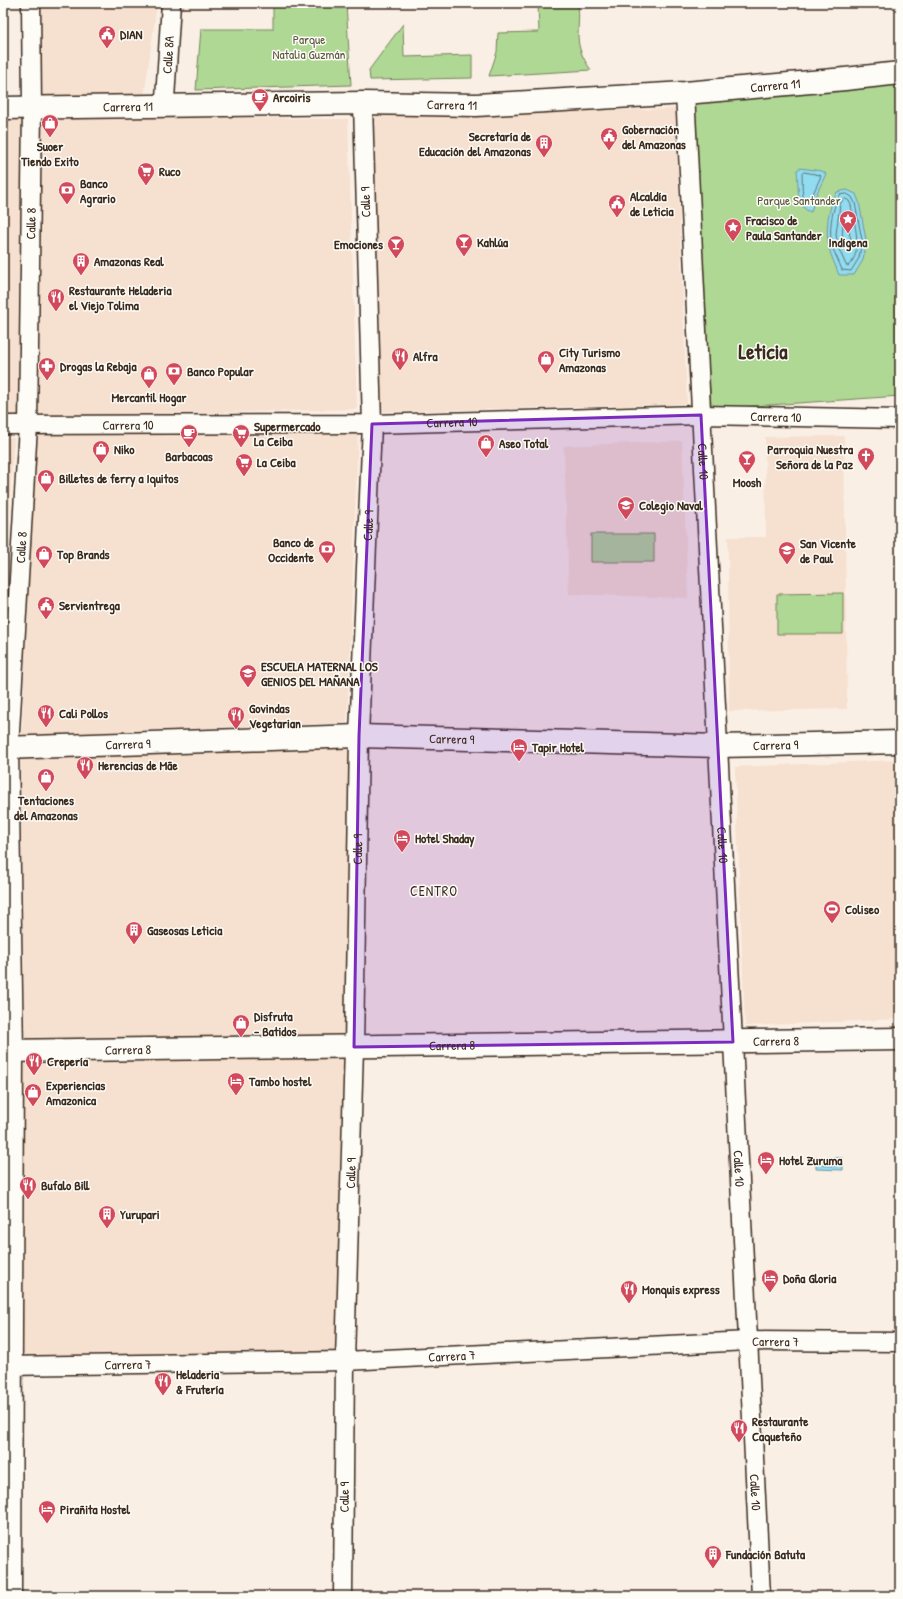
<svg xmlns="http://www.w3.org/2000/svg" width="903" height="1599" font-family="'Patrick Hand',sans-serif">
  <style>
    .built { fill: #f6e0cf }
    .green { fill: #afd895; stroke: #75815a }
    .water { fill: #91dcf1; stroke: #6f959d }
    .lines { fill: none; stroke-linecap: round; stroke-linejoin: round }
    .shore { stroke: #5d7172; stroke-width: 1 }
    .street-casing { stroke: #3b2a1e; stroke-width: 21 }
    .secondary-casing { stroke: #3b2a1e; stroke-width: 25 }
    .street { stroke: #fdfcf7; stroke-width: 18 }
    .secondary { stroke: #fdfcf7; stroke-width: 22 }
    .marked { fill: #7b2cbf; fill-opacity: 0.2; stroke: #7b2cbf; stroke-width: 3; stroke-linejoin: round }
    .labels { text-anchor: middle; stroke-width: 3; stroke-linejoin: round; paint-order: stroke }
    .poi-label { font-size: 13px; font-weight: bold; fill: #3b2a1e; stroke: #fdfcf7; text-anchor: start }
    .park-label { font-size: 13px; fill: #58563c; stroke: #fdfcf7 }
    .street-label { font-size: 13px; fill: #3b2a1e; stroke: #fdfcf7 }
    .neighbourhood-label { font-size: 14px; letter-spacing: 1px; fill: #3b2a1e; stroke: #fdfcf7 }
    .town-label { font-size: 21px; font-weight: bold; fill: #3b2a1e; stroke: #fdfcf7 }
  </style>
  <rect width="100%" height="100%" fill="#faefe5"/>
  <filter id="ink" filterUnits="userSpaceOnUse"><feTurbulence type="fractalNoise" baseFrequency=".025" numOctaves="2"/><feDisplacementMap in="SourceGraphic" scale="8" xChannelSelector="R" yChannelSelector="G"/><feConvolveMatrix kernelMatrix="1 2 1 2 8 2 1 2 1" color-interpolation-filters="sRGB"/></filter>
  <g filter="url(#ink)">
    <!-- built -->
    <path class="built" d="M36 3H157L144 98 37 101Z
      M675 109 687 404 378 412 369 115Z
      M3 114H25L18 416H3Z
      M38 115 348 119 357 409 37 417Z
      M34 434H358L347 723 22 735Z
      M844 436 847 709 729 711 728 537H766L765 437Z
      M3 438H14L3 606Z
      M682 441 688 598 569 594 564 446Z
      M352 744 344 1039 25 1048 20 755Z
      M900 760V1019L745 1026 735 767Z
      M347 1057 338 1353 22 1356 21 1064Z"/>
    <!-- green -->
    <path class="green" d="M273 3H346L351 85 196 90 201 29H273Z
      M538 3H578C581 33 571 42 591 70L489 76 497 52 498 33 539 32Z
      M403 24 404 57 472 55V78L370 80 369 70Z
      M900 77V396L711 409 692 100Z
      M591 534H654V562H591Z
      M843 593V634H777V594Z"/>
    <!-- water -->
    <path class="water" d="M800 168 822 171 826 174 816 195 811 212C795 208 799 183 797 170Z
      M847 190 856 194 859 202 866 240 863 260 854 275H839C836 266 831 257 829 248 825 229 828 208 837 192Z
      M816 1157 843 1158V1170L816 1169Z"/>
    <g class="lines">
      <!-- shore -->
      <path class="shore" d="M804 172 820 175 821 176 808 205C800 199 803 183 802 174Z
        M847 194 852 197 855 203 862 240 859 258 851 271 842 270C839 262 836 256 833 249 828 233 831 209 840 195Z
        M846 199 849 201 851 205C854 223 864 252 848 266L846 265 838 247 836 234 840 204 843 200Z
        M846 219 851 240 850 249 848 250C840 244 843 230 843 221Z
        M822 1161 837 1162 839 1164 837 1166 822 1165 820 1163Z"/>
      <!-- street casing -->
      <g class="street-casing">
        <g id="street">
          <path id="s1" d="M685 93 761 1596"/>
          <path id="s2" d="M160 106 165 99 171 3"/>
          <path id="s3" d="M3 425 372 424 701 415 900 419"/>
          <path id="s4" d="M3 1366 345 1361 748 1341 900 1342"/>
          <path id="s5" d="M12 1596 14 1051 9 748 28 426 32 109 31 3"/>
          <path id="s6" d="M343 1596 345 1361 354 1047 359 736 372 424 363 103"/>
        </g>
      </g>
      <!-- secondary casing -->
      <g class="secondary-casing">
        <g id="secondary">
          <path id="s7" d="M3 108 363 103 476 105 685 93 845 79 900 73"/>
          <path id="s8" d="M3 748 359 736 718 746 900 742"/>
          <path id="s9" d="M3 1051 900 1039"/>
        </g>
      </g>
      <!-- street -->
      <use href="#street" class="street"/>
      <!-- secondary -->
      <use href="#secondary" class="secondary"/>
    </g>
  </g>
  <!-- marked area -->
  <path class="marked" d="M701 415 733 1042 354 1047 359 736 372 424Z"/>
  <!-- icons -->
  <defs>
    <g id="civic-pin" transform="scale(0.9)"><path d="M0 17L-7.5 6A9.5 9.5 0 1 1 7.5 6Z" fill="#d1495b" stroke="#fdfcf7"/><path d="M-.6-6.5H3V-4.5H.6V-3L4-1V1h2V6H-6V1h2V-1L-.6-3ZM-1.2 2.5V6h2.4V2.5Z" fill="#fff"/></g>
    <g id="cafe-pin" transform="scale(0.9)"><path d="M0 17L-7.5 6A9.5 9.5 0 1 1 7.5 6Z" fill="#d1495b" stroke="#fdfcf7"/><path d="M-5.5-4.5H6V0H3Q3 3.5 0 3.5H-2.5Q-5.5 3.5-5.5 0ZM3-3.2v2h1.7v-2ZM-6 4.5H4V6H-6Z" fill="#fff"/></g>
    <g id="shop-pin" transform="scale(0.9)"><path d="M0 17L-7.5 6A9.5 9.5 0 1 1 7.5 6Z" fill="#d1495b" stroke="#fdfcf7"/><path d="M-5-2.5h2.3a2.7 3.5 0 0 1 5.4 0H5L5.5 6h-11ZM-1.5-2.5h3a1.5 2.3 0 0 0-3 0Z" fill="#fff"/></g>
    <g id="building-pin" transform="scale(0.9)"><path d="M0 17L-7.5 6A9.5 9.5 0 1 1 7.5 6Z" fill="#d1495b" stroke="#fdfcf7"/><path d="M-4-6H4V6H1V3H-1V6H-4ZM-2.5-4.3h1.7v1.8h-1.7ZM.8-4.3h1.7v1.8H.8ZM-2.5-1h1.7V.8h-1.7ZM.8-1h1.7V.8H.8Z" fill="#fff"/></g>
    <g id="supermarket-pin" transform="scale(0.9)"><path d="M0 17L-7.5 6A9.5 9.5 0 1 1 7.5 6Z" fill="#d1495b" stroke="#fdfcf7"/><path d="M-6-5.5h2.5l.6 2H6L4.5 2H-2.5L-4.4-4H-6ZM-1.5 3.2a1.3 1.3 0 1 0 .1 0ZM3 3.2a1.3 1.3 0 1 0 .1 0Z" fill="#fff"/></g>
    <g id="bank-pin" transform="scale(0.9)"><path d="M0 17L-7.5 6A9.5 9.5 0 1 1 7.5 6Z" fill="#d1495b" stroke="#fdfcf7"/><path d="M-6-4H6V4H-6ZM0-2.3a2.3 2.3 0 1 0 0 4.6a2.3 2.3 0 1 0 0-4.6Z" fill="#fff"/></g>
    <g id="sight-pin" transform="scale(0.9)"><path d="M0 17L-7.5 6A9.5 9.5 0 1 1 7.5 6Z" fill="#d1495b" stroke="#fdfcf7"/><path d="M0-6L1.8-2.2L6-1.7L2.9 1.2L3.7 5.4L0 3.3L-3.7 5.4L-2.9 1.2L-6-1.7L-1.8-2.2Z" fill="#fff"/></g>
    <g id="bar-pin" transform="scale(0.9)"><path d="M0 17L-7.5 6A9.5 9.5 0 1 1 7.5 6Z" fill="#d1495b" stroke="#fdfcf7"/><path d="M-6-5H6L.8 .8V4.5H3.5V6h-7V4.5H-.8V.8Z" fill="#fff"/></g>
    <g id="restaurant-pin" transform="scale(0.9)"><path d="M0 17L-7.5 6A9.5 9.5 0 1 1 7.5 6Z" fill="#d1495b" stroke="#fdfcf7"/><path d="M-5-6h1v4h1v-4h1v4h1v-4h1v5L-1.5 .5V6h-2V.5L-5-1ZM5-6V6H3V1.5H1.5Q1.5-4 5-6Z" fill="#fff"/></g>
    <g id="pharmacy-pin" transform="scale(0.9)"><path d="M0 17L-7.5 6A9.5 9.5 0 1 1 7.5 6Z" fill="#d1495b" stroke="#fdfcf7"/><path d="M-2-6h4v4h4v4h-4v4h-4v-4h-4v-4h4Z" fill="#fff"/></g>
    <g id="church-pin" transform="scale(0.9)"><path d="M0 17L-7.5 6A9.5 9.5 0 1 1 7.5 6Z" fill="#d1495b" stroke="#fdfcf7"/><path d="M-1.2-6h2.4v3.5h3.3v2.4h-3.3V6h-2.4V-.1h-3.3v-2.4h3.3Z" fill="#fff"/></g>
    <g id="school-pin" transform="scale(0.9)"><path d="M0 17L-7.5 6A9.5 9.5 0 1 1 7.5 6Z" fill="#d1495b" stroke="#fdfcf7"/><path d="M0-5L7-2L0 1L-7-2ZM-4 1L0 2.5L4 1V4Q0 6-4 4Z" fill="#fff"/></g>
    <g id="hotel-pin" transform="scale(0.9)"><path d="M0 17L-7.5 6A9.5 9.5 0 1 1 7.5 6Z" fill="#d1495b" stroke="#fdfcf7"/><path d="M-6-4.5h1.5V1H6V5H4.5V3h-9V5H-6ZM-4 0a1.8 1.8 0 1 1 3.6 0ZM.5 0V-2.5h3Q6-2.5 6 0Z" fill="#fff"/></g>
    <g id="stadium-pin" transform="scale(0.9)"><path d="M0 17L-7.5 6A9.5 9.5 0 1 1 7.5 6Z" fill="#d1495b" stroke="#fdfcf7"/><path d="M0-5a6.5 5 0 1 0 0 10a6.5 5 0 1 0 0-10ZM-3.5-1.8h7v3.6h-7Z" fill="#fff"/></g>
  </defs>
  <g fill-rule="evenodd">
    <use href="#civic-pin" x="107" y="34"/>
    <use href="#cafe-pin" x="260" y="97"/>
    <use href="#shop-pin" x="50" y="123"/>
    <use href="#civic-pin" x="609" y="136"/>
    <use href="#building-pin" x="544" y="143"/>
    <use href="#supermarket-pin" x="146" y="171"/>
    <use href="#bank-pin" x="67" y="190"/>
    <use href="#civic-pin" x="617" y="203"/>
    <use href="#sight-pin" x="848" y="219"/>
    <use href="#sight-pin" x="733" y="227"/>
    <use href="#bar-pin" x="464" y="242"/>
    <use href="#bar-pin" x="396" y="244"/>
    <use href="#building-pin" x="81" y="261"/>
    <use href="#restaurant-pin" x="56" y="297"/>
    <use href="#restaurant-pin" x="400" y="356"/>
    <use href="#shop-pin" x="546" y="359"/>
    <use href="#pharmacy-pin" x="47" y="366"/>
    <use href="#bank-pin" x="174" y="371"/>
    <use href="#shop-pin" x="149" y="374"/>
    <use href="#cafe-pin" x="189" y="433"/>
    <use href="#supermarket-pin" x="241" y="433"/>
    <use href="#shop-pin" x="486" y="443"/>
    <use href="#shop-pin" x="101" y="449"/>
    <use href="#church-pin" x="866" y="456"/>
    <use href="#bar-pin" x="747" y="459"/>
    <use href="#supermarket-pin" x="244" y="462"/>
    <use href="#shop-pin" x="46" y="478"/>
    <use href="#school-pin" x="626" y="505"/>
    <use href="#bank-pin" x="327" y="549"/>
    <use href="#school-pin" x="787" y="550"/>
    <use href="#shop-pin" x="44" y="554"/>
    <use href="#civic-pin" x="46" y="605"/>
    <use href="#school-pin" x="248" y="673"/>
    <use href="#restaurant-pin" x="46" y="713"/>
    <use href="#restaurant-pin" x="236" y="715"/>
    <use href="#hotel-pin" x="519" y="747"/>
    <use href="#restaurant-pin" x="85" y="765"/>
    <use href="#shop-pin" x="46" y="777"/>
    <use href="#hotel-pin" x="402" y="838"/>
    <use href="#stadium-pin" x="832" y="909"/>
    <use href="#building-pin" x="134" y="930"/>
    <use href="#shop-pin" x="241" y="1023"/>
    <use href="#restaurant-pin" x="34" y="1061"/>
    <use href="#hotel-pin" x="236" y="1081"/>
    <use href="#shop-pin" x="33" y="1092"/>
    <use href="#hotel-pin" x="766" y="1160"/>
    <use href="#restaurant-pin" x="28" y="1185"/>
    <use href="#building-pin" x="107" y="1214"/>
    <use href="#hotel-pin" x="770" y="1278"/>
    <use href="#restaurant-pin" x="629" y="1289"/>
    <use href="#restaurant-pin" x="163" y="1381"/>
    <use href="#restaurant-pin" x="739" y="1428"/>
    <use href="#hotel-pin" x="47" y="1509"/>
    <use href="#building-pin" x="713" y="1554"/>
  </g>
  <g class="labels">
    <!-- poi labels -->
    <g class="poi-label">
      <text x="120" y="39">DIAN</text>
      <text x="273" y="102">Arcoiris</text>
      <text x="622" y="134">Gobernación<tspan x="622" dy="15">del Amazonas</tspan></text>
      <text x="531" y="141" text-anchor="end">Secretaría de<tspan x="531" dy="15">Educación del Amazonas</tspan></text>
      <text x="50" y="151" text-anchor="middle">Suoer<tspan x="50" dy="15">Tiendo Exito</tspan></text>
      <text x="159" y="176">Ruco</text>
      <text x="80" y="188">Banco<tspan x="80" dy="15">Agrario</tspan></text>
      <text x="630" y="201">Alcaldía<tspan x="630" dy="15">de Leticia</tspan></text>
      <text x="746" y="225">Fracisco de<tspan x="746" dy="15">Paula Santander</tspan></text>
      <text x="477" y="247">Kahlúa</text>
      <text x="848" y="247" text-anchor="middle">Indígena</text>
      <text x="383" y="249" text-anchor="end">Emociones</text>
      <text x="94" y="266">Amazonas Real</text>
      <text x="69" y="295">Restaurante Heladeria<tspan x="69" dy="15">el Viejo Tolima</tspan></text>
      <text x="559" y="357">City Turismo<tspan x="559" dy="15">Amazonas</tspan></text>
      <text x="413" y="361">Alfra</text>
      <text x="60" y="371">Drogas la Rebaja</text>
      <text x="187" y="376">Banco Popular</text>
      <text x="149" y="402" text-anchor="middle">Mercantil Hogar</text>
      <text x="254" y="431">Supermercado<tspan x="254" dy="15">La Ceiba</tspan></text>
      <text x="499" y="448">Aseo Total</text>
      <text x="114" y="454">Niko</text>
      <text x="853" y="454" text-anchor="end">Parroquia Nuestra<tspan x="853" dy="15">Señora de la Paz</tspan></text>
      <text x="189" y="461" text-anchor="middle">Barbacoas</text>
      <text x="257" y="467">La Ceiba</text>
      <text x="59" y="483">Billetes de ferry a Iquitos</text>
      <text x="747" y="487" text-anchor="middle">Moosh</text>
      <text x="639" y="510">Colegio Naval</text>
      <text x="314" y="547" text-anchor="end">Banco de<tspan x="314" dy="15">Occidente</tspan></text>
      <text x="800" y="548">San Vicente<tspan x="800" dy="15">de Paul</tspan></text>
      <text x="57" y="559">Top Brands</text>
      <text x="59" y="610">Servientrega</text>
      <text x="261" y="671">ESCUELA MATERNAL LOS<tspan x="261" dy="15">GENIOS DEL MAÑANA</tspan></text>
      <text x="249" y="713">Govindas<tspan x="249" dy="15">Vegetarian</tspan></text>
      <text x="59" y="718">Cali Pollos</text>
      <text x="532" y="752">Tapir Hotel</text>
      <text x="98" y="770">Herencias de Mãe</text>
      <text x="46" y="805" text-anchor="middle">Tentaciones<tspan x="46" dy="15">del Amazonas</tspan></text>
      <text x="415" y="843">Hotel Shaday</text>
      <text x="845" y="914">Coliseo</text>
      <text x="147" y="935">Gaseosas Leticia</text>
      <text x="254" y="1021">Disfruta<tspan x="254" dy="15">- Batidos</tspan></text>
      <text x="47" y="1066">Crepería</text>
      <text x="249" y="1086">Tambo hostel</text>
      <text x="46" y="1090">Experiencias<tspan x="46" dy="15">Amazonica</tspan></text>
      <text x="779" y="1165">Hotel Zuruma</text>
      <text x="41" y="1190">Bufalo Bill</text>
      <text x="120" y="1219">Yurupari</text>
      <text x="783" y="1283">Doña Gloria</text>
      <text x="642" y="1294">Monquis express</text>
      <text x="176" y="1379">Heladeria<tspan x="176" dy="15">&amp; Frutería</tspan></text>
      <text x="752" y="1426">Restaurante<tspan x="752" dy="15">Caqueteño</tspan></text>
      <text x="60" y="1514">Pirañita Hostel</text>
      <text x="726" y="1559">Fundación Batuta</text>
    </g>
    <!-- park labels -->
    <g class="park-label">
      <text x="309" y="44">Parque<tspan x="309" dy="15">Natalia Guzmán</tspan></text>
      <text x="799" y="205">Parque Santander</text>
    </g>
    <!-- street labels -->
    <g class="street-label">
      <text dy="5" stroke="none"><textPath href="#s2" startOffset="53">Calle 8A</textPath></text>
      <text dy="5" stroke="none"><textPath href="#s7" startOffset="773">Carrera 11</textPath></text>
      <text dy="5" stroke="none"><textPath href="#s7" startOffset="449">Carrera 11</textPath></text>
      <text dy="5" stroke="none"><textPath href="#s7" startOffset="125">Carrera 11</textPath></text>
      <text transform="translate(365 202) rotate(-92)" y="5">Calle 9</text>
      <text dy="5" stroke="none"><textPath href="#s5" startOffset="1373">Calle 8</textPath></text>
      <text dy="5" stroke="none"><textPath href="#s3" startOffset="773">Carrera 10</textPath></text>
      <text dy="5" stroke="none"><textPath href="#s3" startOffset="449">Carrera 10</textPath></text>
      <text dy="5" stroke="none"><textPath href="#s3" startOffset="125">Carrera 10</textPath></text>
      <text dy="5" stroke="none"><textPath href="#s1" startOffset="369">Calle 10</textPath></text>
      <text dy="5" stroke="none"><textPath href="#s6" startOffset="1071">Calle 9</textPath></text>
      <text dy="5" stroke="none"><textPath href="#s5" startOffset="1049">Calle 8</textPath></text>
      <text dy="5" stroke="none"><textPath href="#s8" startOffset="449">Carrera 9</textPath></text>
      <text dy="5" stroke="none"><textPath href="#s8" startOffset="125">Carrera 9</textPath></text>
      <text dy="5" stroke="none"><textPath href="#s8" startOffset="773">Carrera 9</textPath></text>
      <text dy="5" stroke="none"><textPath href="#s1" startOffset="753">Calle 10</textPath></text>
      <text dy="5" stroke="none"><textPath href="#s6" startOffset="747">Calle 9</textPath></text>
      <text dy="5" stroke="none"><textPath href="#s9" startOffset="773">Carrera 8</textPath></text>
      <text dy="5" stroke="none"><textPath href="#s9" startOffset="449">Carrera 8</textPath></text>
      <text dy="5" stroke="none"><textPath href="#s9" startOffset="125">Carrera 8</textPath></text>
      <text dy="5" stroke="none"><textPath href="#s1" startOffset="1077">Calle 10</textPath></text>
      <text dy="5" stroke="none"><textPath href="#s6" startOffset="423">Calle 9</textPath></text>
      <text dy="5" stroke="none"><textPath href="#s4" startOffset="773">Carrera 7</textPath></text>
      <text dy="5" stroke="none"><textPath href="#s4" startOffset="449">Carrera 7</textPath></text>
      <text dy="5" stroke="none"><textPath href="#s4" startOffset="125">Carrera 7</textPath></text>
      <text dy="5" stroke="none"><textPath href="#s1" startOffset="1401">Calle 10</textPath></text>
      <text dy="5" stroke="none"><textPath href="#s6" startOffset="99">Calle 9</textPath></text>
    </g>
    <!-- neighbourhood labels -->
    <g class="neighbourhood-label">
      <text x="434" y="896">CENTRO</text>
    </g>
    <!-- town labels -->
    <g class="town-label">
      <text x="763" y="359">Leticia</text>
    </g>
  </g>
  <!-- margin -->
  <rect width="903" height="1599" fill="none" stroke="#fdfcf7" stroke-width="16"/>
  <rect x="8" y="8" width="887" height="1583" fill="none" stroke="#3b2a1e" stroke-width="1.5" filter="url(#ink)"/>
</svg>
